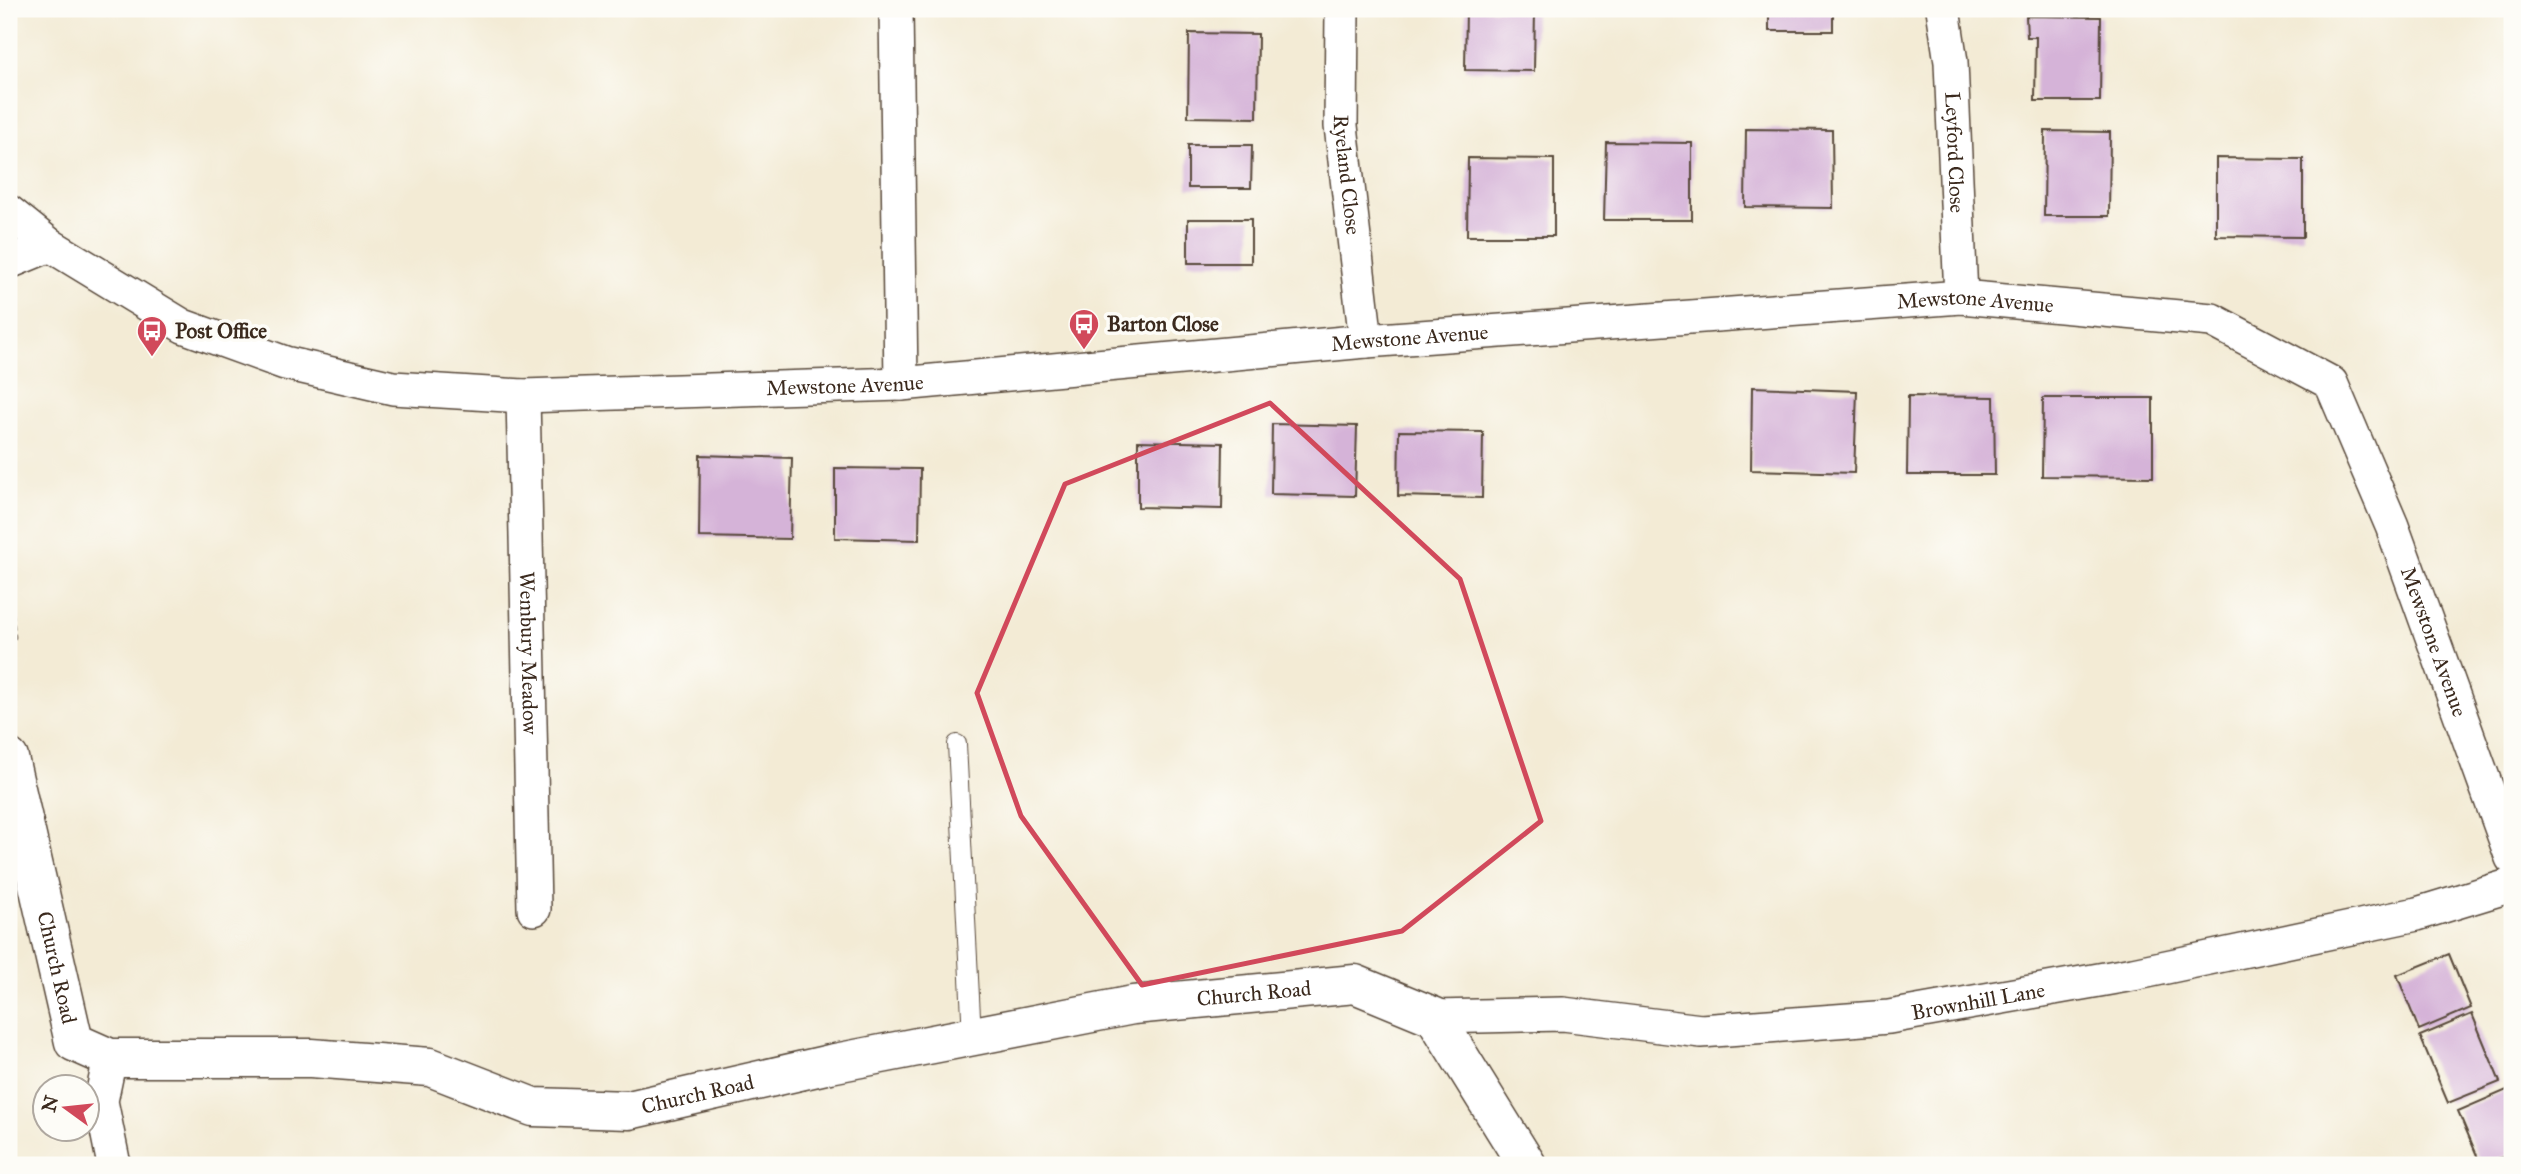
<svg xmlns="http://www.w3.org/2000/svg" width="2521" height="1174" font-family="'IM FELL Great Primer',serif">
  <style>
    .building { fill: #d5b3d8 }
    .lines { fill: none; stroke-linecap: round; stroke-linejoin: round }
    .service-casing { stroke: #574739; stroke-width: 20 }
    .minor-casing { stroke: #574739; stroke-width: 36 }
    .tertiary-casing { stroke: #574739; stroke-width: 41 }
    .path { stroke: #574739; stroke-width: 4.5; stroke-dasharray: 5 5; stroke-linecap: butt }
    .service { stroke: #fff; stroke-width: 18 }
    .minor { stroke: #fff; stroke-width: 33 }
    .tertiary { stroke: #fff; stroke-width: 38 }
    .marked { fill: none; stroke: #d1495b; stroke-width: 5; stroke-linejoin: round }
    .labels { text-anchor: middle; stroke-width: 7; stroke-linejoin: round; paint-order: stroke }
    .street-label { font-size: 21px; fill: #3b2a1e; stroke: #fdfcf7 }
    .poi-label { font-size: 21px; font-weight: bold; fill: #3b2a1e; stroke: #fdfcf7; text-anchor: start }
  </style>
  <rect width="100%" height="100%" fill="#fdfcf7"/>
  <filter id="ink" filterUnits="userSpaceOnUse"><feTurbulence type="fractalNoise" baseFrequency=".0143" numOctaves="2"/><feDisplacementMap in="SourceGraphic" scale="14" xChannelSelector="R" yChannelSelector="G"/><feConvolveMatrix kernelMatrix="1 2 1 2 8 2 1 2 1" color-interpolation-filters="sRGB"/></filter>
  <filter id="wash" filterUnits="userSpaceOnUse"><feTurbulence type="fractalNoise" baseFrequency=".00686" numOctaves="4" result="noise"/><feDisplacementMap in="SourceGraphic" scale="28" xChannelSelector="R" yChannelSelector="G"/><feGaussianBlur stdDeviation="1.57" result="paint"/><feColorMatrix in="noise" values="0 0 0 0 0 0 0 0 0 0 0 0 0 0 0 0 0 1.4 0 .05"/><feComposite in="paint" operator="in"/></filter>
  <g filter="url(#wash)">
    <rect width="100%" height="100%" fill="#f3ebd5"/>
    <g id="blocks">
      <!-- building -->
      <path class="building" d="M1466 9H1535L1534 71 1465 70Z
        M1769 9H1833V31H1769Z
        M2026 16 2101 17 2100 101H2035L2036 37H2027Z
        M1189 33 1258 34 1257 118 1188 117Z
        M1746 129 1832 130 1833 208 1745 207Z
        M2045 131 2110 132 2109 216H2044Z
        M1606 142 1692 143V220H1604Z
        M1188 145H1252L1251 188H1188Z
        M1468 158 1554 159V236H1467Z
        M2216 158 2303 159V237L2216 236Z
        M1188 219H1251V263H1188Z
        M1752 387 1857 391 1854 473 1751 470Z
        M1908 396 1994 397 1995 475H1907Z
        M2043 398H2153V477L2042 476Z
        M1272 424 1357 426 1355 496 1271 494Z
        M1399 431 1483 432 1482 498 1398 496Z
        M1138 441 1223 443 1222 509 1138 507Z
        M700 455 792 458 790 539 699 537Z
        M835 468 920 469 919 540 835 538Z
        M2449 954 2471 1008 2419 1030 2397 975Z
        M2472 1014 2500 1082 2448 1103 2420 1036Z
        M2509 1089 2512 1096V1154L2481 1165 2458 1111Z"/>
    </g>
  </g>
  <g filter="url(#ink)">
    <use href="#blocks" fill-opacity="0" stroke="#574739" stroke-width="2"/>
    <g class="lines">
      <!-- service casing -->
      <g class="service-casing">
        <path id="service" d="M957 744 972 1036"/>
      </g>
      <!-- minor casing -->
      <g class="minor-casing">
        <g id="minor">
          <path d="M896 9 901 384"/>
          <path id="s1" d="M1342 9 1341 126 1366 341"/>
          <path id="s2" d="M1943 9 1951 62 1961 297"/>
          <path id="s3" d="M9 212 50 245 183 326 285 363 393 388 523 396 901 384 1366 341 1961 297 2212 320 2331 383 2392 526 2512 858"/>
          <path d="M9 262 50 245"/>
          <path id="s4" d="M523 396 534 909"/>
          <path id="s5" d="M1435 1017 1563 1014 1701 1031 1889 1017 2133 974 2417 914 2512 885"/>
          <path d="M110 1058 101 1101 114 1165"/>
        </g>
      </g>
      <!-- tertiary casing -->
      <g class="tertiary-casing">
        <g id="tertiary">
          <path id="s6" d="M9 758 74 1042 110 1058H311L430 1067 533 1107 629 1110 830 1064 1133 1005 1355 984 1435 1017 1527 1165"/>
        </g>
      </g>
      <!-- path -->
      <path class="path" d="M9 584 14 637 9 658"/>
      <!-- service -->
      <use href="#service" class="service"/>
      <!-- minor -->
      <use href="#minor" class="minor"/>
      <!-- tertiary -->
      <use href="#tertiary" class="tertiary"/>
    </g>
  </g>
  <!-- marked area -->
  <path class="marked" d="M1270 403 1460 579 1541 821 1402 931 1142 985 1021 816 977 693 1065 484Z"/>
  <!-- icons -->
  <defs>
    <g id="bus-pin" transform="scale(1.575)"><path d="M0 17L-7.5 6A9.5 9.5 0 1 1 7.5 6Z" fill="#d1495b" stroke="#fdfcf7"/><path d="M-5-6H5V4H4V6H2V4H-2V6H-4V4H-5ZM-3.5-4V0h7V-4ZM-3.5 1.2v1.5H-2V1.2ZM2 1.2v1.5H3.5V1.2Z" fill="#fff"/></g>
  </defs>
  <g fill-rule="evenodd">
    <use href="#bus-pin" x="1084" y="324"/>
    <use href="#bus-pin" x="152" y="331"/>
  </g>
  <g class="labels">
    <!-- street labels -->
    <g class="street-label">
      <text dy="7" stroke="none"><textPath href="#s2" startOffset="144">Leyford Close</textPath></text>
      <text dy="7" stroke="none"><textPath href="#s1" startOffset="166">Ryeland Close</textPath></text>
      <text dy="7" stroke="none"><textPath href="#s3" startOffset="2014">Mewstone Avenue</textPath></text>
      <text dy="7" stroke="none"><textPath href="#s3" startOffset="1447">Mewstone Avenue</textPath></text>
      <text dy="7" stroke="none"><textPath href="#s3" startOffset="880">Mewstone Avenue</textPath></text>
      <text dy="7" stroke="none"><textPath href="#s3" startOffset="2665">Mewstone Avenue</textPath></text>
      <text dy="7" stroke="none"><textPath href="#s4" startOffset="257">Wembury Meadow</textPath></text>
      <text dy="7" stroke="none"><textPath href="#s6" startOffset="215">Church Road</textPath></text>
      <text dy="7" stroke="none"><textPath href="#s6" startOffset="1494">Church Road</textPath></text>
      <text dy="7" stroke="none"><textPath href="#s5" startOffset="546">Brownhill Lane</textPath></text>
      <text dy="7" stroke="none"><textPath href="#s6" startOffset="928">Church Road</textPath></text>
    </g>
    <!-- poi labels -->
    <g class="poi-label">
      <text x="1107" y="331">Barton Close</text>
      <text x="175" y="338">Post Office</text>
    </g>
  </g>
  <!-- margin -->
  <rect width="2521" height="1174" fill="none" stroke="#fdfcf7" stroke-width="35"/>
  <!-- north arrow -->
  <g transform="translate(66 1108) rotate(285)"><circle r="33" fill="#fdfcf7" stroke="#afa8a0" stroke-width="2"/>
  <path d="M0-5L12 26L0 18L-12 26Z" fill="#d1495b"/>
  <text y="-10" font-size="19" font-weight="bold" text-anchor="middle" fill="#3b2a1e">N</text>
  </g>
</svg>
